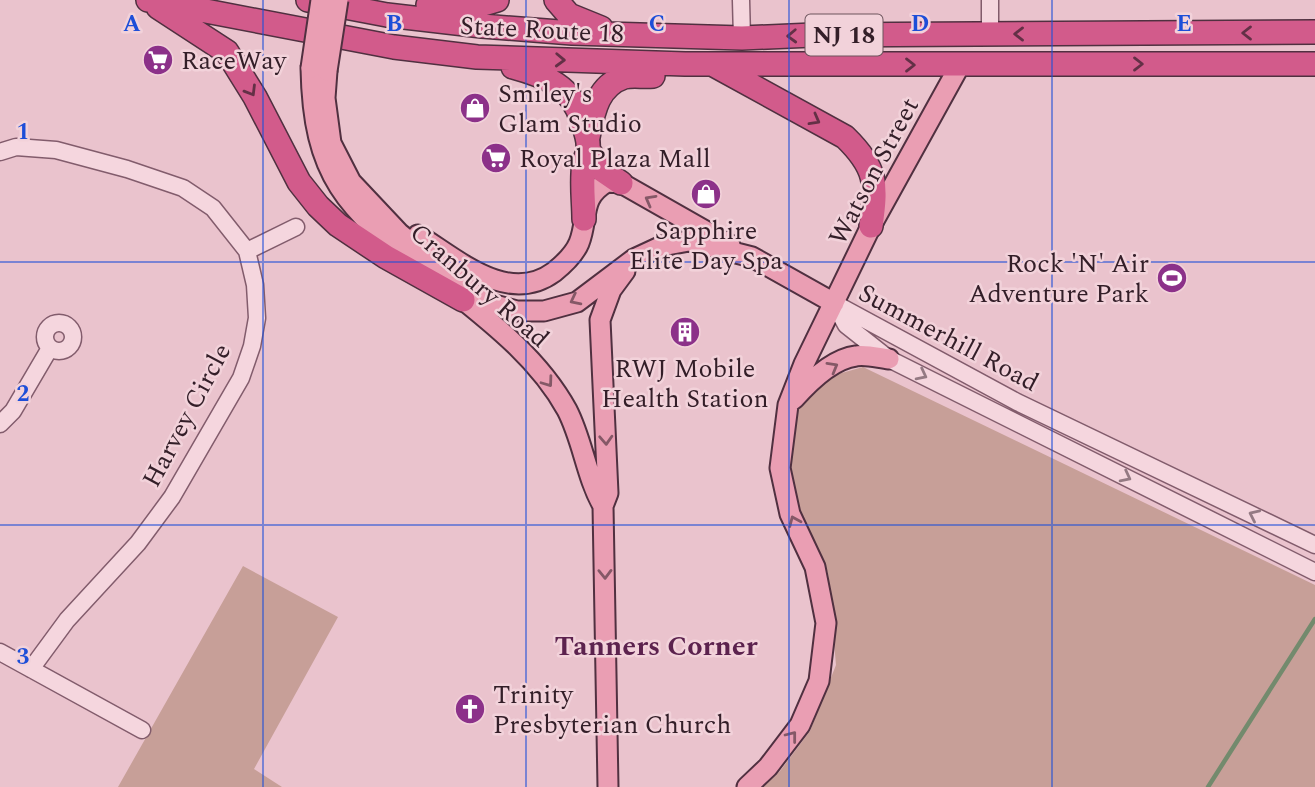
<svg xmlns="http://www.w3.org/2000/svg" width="1315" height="787" font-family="Spectral,serif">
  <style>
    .green { fill: #c79f98 }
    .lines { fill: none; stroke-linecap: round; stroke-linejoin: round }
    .stream { stroke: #738a6d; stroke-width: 4.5 }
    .minor-casing { stroke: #825c6c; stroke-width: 19 }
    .major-casing { stroke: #503040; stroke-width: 23 }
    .highway-casing { stroke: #503040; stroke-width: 26 }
    .minor { stroke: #f5d6de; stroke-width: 16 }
    .major { stroke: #ea9eb3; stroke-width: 19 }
    .highway { stroke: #d25b8b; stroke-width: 23 }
    .major-bridge-casing { stroke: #503040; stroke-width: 23; stroke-linecap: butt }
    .major-bridge { stroke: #ea9eb3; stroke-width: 19 }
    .oneway { stroke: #633046 }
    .oneway2 { stroke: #855867 }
    .oneway3 { stroke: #947a83 }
    .grid { fill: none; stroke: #1d4ed8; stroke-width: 2; stroke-opacity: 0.55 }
    .labels { text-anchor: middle; stroke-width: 5; stroke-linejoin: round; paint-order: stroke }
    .shield { fill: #f2d2da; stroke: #6c545d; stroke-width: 2 }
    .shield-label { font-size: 24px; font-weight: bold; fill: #331e28 }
    .street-label { font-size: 26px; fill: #331e28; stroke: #f2d2da }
    .poi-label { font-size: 26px; fill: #331e28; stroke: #f2d2da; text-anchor: start }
    .neighbourhood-label { font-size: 28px; font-weight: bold; fill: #5c224e; stroke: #f2d2da }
    .grid-label { font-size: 23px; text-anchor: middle; font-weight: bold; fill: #1d4ed8; stroke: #f2d2da; stroke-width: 5; stroke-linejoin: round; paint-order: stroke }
  </style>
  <rect width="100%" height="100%" fill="#eac3cd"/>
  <!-- green -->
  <path class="green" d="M863 367 1315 585V787H763L780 771 810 731 836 665 828 573 797 508 789 464 795 407 831 376Z
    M243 566 338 617 254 769 282 787H118Z"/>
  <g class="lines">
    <!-- stream -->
    <path class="stream" d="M1208 787 1315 619"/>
    <!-- minor casing -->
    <g class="minor-casing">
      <path id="minor" d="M741 0 742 38
        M990 34V0
        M0 152 16 147 56 150 127 169 183 188 213 208 247 251 255 285 257 318 252 346 241 378 172 497 138 543 67 620 31 669
        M247 251 296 227
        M834 303 846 325 889 359 1315 572
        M834 303 1017 402 1315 545
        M45 337a14 14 0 1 1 28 0a14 14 0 1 1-28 0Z
        M0 424 13 411 50 348
        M0 652 142 730"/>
    </g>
    <!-- major casing -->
    <g class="major-casing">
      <path id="major" d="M311 68C313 177 346 208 427 272
        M327 71 325 98 331 143 351 182 399 233 471 292 495 305 517 311H544L577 302 634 259 662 246 689 241 752 257 834 303
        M418 235C457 259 508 306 554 272 564 264 574 255 579 243 589 218 579 198 607 182L621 183 730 245
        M451 290C495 325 540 361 567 410 583 441 586 476 603 506L608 787
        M794 399C809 382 832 359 856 356 866 354 879 358 889 359
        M603 506 608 493 600 320 611 290 625 271
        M747 787 768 767 800 725 819 681 826 623 815 567 790 514 780 468 788 405 804 364 871 226 960 65"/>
    </g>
    <!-- highway casing -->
    <g class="highway-casing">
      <path id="highway" d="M148 0 394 47 477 57 685 64H1315
        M308 0 387 15 482 26 572 33 742 38 813 35 1315 32
        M556 0 569 15 601 28
        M428 5 470 8 497 0
        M158 7 227 52 255 97 299 182 318 206 338 225 386 257 463 300
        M714 65 845 137C877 168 877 184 871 226
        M513 67C546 76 572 86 582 121 585 130 589 139 588 148 588 154 585 158 584 164 581 181 584 202 584 219
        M588 137C593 113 597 86 624 77 632 75 644 77 653 76
        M589 151 602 170 621 183"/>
    </g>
    <!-- minor -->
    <use href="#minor" class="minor"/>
    <!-- major -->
    <use href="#major" class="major"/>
    <!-- highway -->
    <use href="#highway" class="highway"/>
    <!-- major-bridge casing -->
    <g class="major-bridge-casing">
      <path id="major-bridge" d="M311 68 321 0
        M327 71 338 0"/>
    </g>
    <!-- major-bridge -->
    <use href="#major-bridge" class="major-bridge"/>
  </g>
  <!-- one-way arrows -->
  <defs><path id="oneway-chevron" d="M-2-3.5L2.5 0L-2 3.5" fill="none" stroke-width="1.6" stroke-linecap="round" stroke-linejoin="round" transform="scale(1.75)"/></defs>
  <g class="oneway">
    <use href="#oneway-chevron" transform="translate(1247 33) rotate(180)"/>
    <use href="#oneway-chevron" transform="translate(1019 34) rotate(180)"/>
    <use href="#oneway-chevron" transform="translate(792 36) rotate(178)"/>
    <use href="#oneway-chevron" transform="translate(560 60) rotate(2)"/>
    <use href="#oneway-chevron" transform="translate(1138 64)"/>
    <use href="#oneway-chevron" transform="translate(910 65)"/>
    <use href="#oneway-chevron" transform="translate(251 91) rotate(59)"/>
    <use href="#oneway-chevron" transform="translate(815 120) rotate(29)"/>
  </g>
  <g class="oneway2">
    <use href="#oneway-chevron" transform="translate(650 200) rotate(-151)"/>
    <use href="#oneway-chevron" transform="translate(575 300) rotate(153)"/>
    <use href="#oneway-chevron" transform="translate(833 367) rotate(-30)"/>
    <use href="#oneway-chevron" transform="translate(548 382) rotate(54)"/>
    <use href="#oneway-chevron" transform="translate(606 440) rotate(87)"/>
    <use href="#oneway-chevron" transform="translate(794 521) rotate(-113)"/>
    <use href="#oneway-chevron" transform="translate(605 574) rotate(89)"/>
    <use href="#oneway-chevron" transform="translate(792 736) rotate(-52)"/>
  </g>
  <g class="oneway3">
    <use href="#oneway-chevron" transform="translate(922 375) rotate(27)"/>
    <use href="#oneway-chevron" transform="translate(1126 477) rotate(27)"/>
    <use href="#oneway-chevron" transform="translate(1254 515) rotate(-155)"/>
  </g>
  <!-- grid -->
  <path class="grid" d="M263 0V787M526 0V787M789 0V787M1052 0V787M0 262H1315M0 525H1315"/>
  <!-- icons -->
  <defs>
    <g id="supermarket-disc" transform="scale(1.575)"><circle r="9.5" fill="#8c3189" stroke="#f2d2da"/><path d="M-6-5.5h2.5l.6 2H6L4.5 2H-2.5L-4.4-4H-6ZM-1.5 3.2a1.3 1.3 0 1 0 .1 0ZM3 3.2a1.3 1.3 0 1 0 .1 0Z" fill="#fff"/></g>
    <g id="shop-disc" transform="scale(1.575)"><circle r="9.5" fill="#8c3189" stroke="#f2d2da"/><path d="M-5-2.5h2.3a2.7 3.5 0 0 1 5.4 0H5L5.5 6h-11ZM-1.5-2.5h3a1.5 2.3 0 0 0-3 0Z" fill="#fff"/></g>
    <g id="stadium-disc" transform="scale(1.575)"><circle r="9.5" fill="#8c3189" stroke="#f2d2da"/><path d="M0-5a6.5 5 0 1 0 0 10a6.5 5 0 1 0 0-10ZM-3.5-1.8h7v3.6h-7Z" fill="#fff"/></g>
    <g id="building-disc" transform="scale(1.575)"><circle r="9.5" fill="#8c3189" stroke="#f2d2da"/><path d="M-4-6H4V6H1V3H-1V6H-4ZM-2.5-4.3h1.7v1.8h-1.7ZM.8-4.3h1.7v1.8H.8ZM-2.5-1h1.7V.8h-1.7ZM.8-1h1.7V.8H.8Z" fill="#fff"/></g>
    <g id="church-disc" transform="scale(1.575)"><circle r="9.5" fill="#8c3189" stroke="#f2d2da"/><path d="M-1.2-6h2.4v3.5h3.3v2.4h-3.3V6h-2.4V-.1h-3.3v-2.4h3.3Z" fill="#fff"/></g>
  </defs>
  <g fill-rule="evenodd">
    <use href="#supermarket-disc" x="158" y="60"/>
    <use href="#shop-disc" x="475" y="108"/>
    <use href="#supermarket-disc" x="496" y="158"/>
    <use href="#shop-disc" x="706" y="194"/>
    <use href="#stadium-disc" x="1172" y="278"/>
    <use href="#building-disc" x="685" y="332"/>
    <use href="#church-disc" x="470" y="709"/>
  </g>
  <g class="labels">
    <!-- shield labels -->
    <rect class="shield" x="805.5" y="14.5" width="77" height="41" rx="5"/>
    <g class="shield-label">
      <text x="844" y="43">NJ 18</text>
    </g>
    <!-- street labels -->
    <g class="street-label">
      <text transform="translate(542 29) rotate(3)" y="9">State Route 18</text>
      <text transform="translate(873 171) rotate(-62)" y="9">Watson Street</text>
      <text transform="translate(480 285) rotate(41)" y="9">Cranbury Road</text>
      <text transform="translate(949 337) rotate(28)" y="9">Summerhill Road</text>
      <text transform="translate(186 415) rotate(-62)" y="9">Harvey Circle</text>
    </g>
    <!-- poi labels -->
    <g class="poi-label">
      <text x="181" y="69">RaceWay</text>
      <text x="498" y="102">Smiley's<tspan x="498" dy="30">Glam Studio</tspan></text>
      <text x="519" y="167">Royal Plaza Mall</text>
      <text x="706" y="239" text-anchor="middle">Sapphire<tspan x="706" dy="30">Elite Day Spa</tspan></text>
      <text x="1149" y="272" text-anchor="end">Rock 'N' Air<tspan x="1149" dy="30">Adventure Park</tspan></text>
      <text x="685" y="377" text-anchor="middle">RWJ Mobile<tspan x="685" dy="30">Health Station</tspan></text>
      <text x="493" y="703">Trinity<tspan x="493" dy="30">Presbyterian Church</tspan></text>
    </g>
    <!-- neighbourhood labels -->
    <g class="neighbourhood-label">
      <text x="656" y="655">Tanners Corner</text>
    </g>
  </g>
  <g class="grid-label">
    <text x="132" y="31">A</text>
    <text x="394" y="31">B</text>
    <text x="657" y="31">C</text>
    <text x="920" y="31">D</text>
    <text x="1184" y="31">E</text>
    <text x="23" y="139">1</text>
    <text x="23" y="401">2</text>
    <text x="23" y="664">3</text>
  </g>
</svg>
